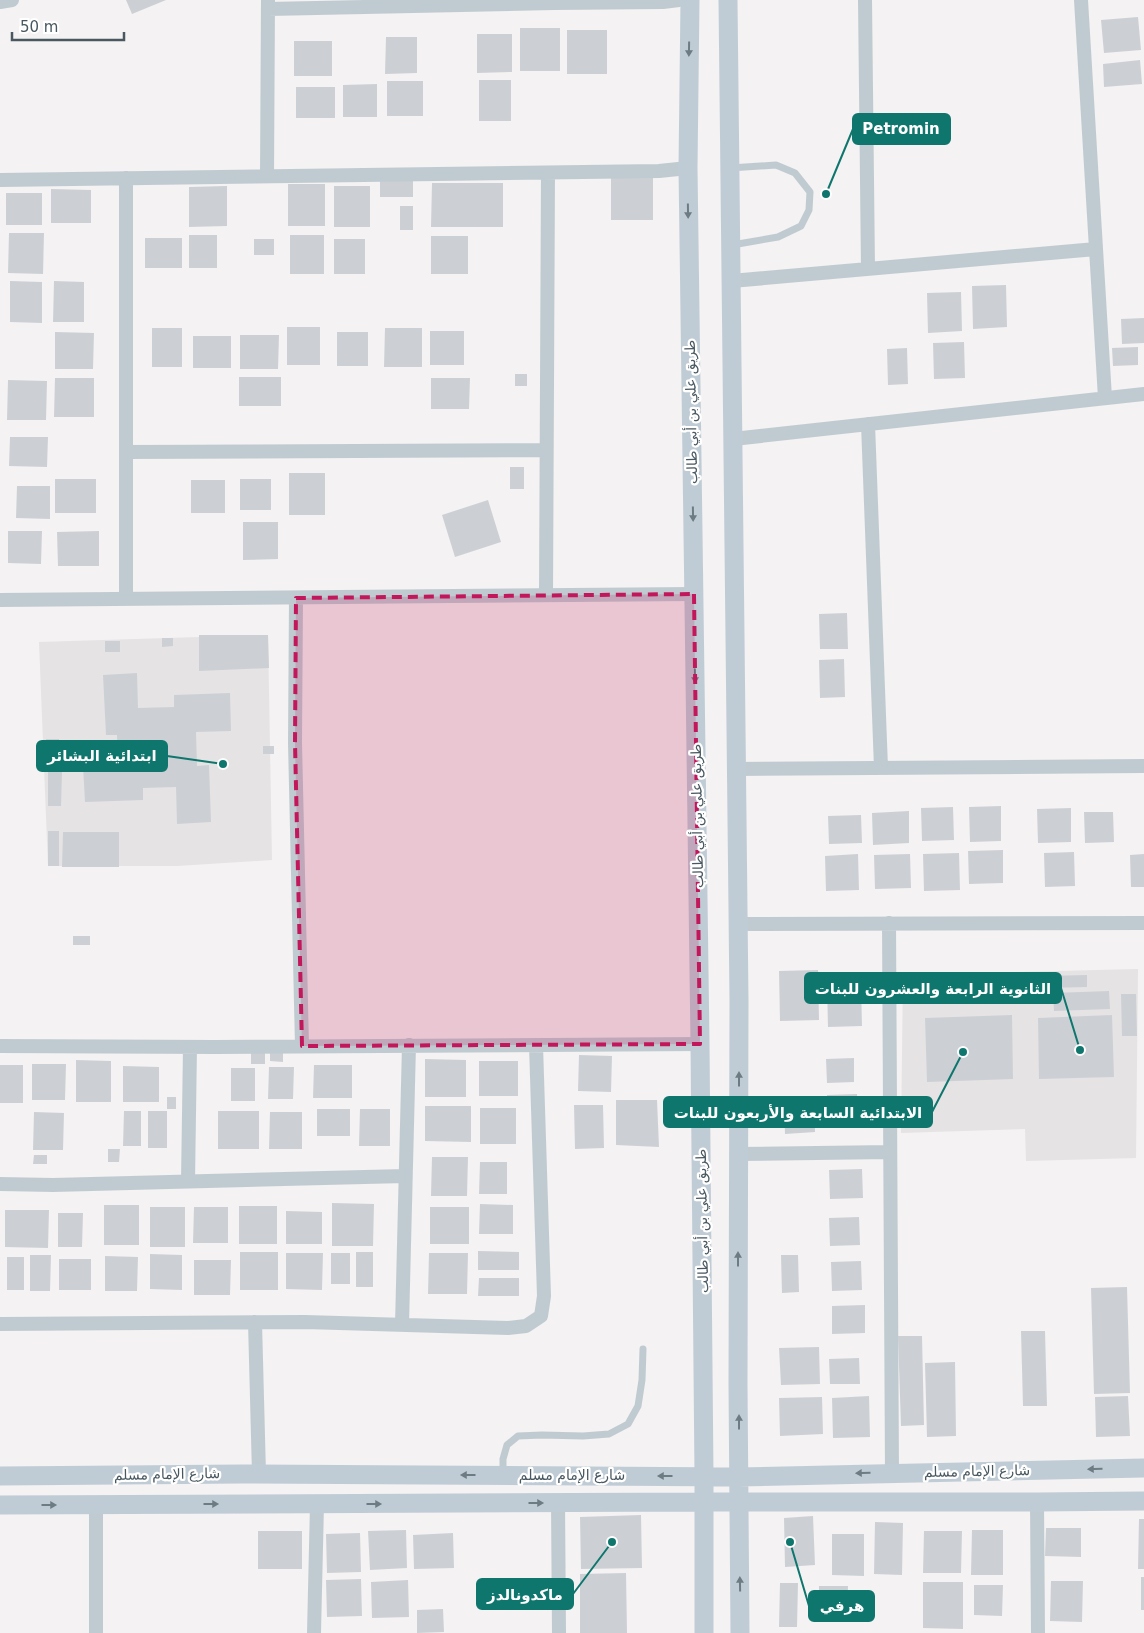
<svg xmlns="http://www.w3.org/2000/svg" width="1144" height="1633" font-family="'DejaVu Sans','Noto Sans Arabic',sans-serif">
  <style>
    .education { fill: #e5e3e4 }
    .building { fill: #ccd0d4 }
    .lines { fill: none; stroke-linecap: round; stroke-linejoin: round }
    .lane { stroke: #c0cbd1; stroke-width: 7 }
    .street { stroke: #c0cbd1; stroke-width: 14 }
    .secondary { stroke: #c0ccd5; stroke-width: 19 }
    .oneway { fill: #6d7b83 }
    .marked { fill: #c2185b; fill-opacity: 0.2; stroke: #c2185b; stroke-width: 4; stroke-dasharray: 10 6; stroke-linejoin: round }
    .labels { text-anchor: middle; stroke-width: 4.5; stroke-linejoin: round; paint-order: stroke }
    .street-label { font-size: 14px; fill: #495860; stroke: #fff }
    .leader { fill: none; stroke: #0f766e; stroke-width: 2 }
    .callout-dot { fill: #0f766e; stroke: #fff; stroke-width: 2 }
    .callout { fill: #0f766e; stroke: #0f766e; stroke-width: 2 }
    .callout-label { font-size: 15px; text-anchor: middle; font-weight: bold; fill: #fff }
  </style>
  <rect width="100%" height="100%" fill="#f4f2f2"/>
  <!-- education -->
  <path class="education" d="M268 635 272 860 177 866H48L39 642Z
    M1138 969 1136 1158 1026 1161 1025 1129 901 1133 903 975Z"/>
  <!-- building -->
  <path class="building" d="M126 0H166L132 14Z
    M1138 17 1141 50 1104 53 1101 20Z
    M520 28H560V71H520Z
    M567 30H607V74H567Z
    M477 34H512V72L477 73Z
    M386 37H417V73L385 74Z
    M294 41H332V76H294Z
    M1140 60 1142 84 1104 87 1103 64Z
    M479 80H511V121H479Z
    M387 81H423V116H387Z
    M377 84V117H343V85Z
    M296 87H335V118H296Z
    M611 174H653V220H611Z
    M380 179H413V197H380Z
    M432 183H503V227H431Z
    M288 184H325V226H288Z
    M227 186V226L189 227V187Z
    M334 186H370V227H334Z
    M51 189 91 190V223H51Z
    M6 193H42V225H6Z
    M400 206H413V230H400Z
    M9 233H44L43 274 8 273Z
    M189 235H217V268H189Z
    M290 235H324V274H290Z
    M431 236H468V274H431Z
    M145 238H182V268H145Z
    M254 239H274V255H254Z
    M334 239H365V274H334Z
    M10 281 42 282V323L10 322Z
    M54 281 84 282V322H53Z
    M1006 285 1007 327 973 329 972 286Z
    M961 292 962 331 928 333 927 293Z
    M1144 318V343L1122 344 1121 319Z
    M287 327H320V365H287Z
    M152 328H182V367H152Z
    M385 328H422V367H384Z
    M430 331H464V365H430Z
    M55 332 94 333 93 369H55Z
    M337 332H368V366H337Z
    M240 335H279L278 369H240Z
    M193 336H231V368H193Z
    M964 342 965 378 934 379 933 343Z
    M1138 347V365L1113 366 1112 348Z
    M907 348 908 384 888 385 887 349Z
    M515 374H527V386H515Z
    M239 377H281V406H239Z
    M55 378H94V417H54Z
    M431 378H470L469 409H431Z
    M8 380 47 381 46 420H7Z
    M10 437H48L47 467 9 466Z
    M510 467H524V489H510Z
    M289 473H325V515H289Z
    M55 479H96V513H55Z
    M240 479H271V510H240Z
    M191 480H225V513H191Z
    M17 486H50V519L16 518Z
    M488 500 501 542 455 557 442 515Z
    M243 522H278V559L243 560Z
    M8 531H42L41 564 8 563Z
    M99 531V566H58L57 532Z
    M847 613 848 649H820L819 614Z
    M199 635H268L269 668 199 671Z
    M162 638H173V646L162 647Z
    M105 641H120V652H105Z
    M844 659 845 697 820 698 819 660Z
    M137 673 138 708 174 707V695L230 693 231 731 196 732 197 766 209 765 211 822 177 824 176 787 143 788V800L85 802 83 766 118 765 117 735H106L103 675Z
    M46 739H59V750H46Z
    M263 746H274V754H263Z
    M48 772H62L61 806H48Z
    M1001 806V841L970 842 969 807Z
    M953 807 954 840 922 841 921 808Z
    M1071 808V842L1038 843 1037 809Z
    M909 811V843L873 845 872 813Z
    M1084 812H1113L1114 842 1085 843Z
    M861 815 862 843 829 844 828 816Z
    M48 831H59V866H48Z
    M63 832H119V867H62Z
    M1003 850V883L969 884 968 851Z
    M1074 852 1075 886 1045 887 1044 853Z
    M959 853 960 890 924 891 923 854Z
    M858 854 859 890 826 891 825 856Z
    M910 854 911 888 875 889 874 855Z
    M1144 854V887H1131L1130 855Z
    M73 936H90V945H73Z
    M818 970 819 1020 780 1021 779 971Z
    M1087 975V987L1047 988 1046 976Z
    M861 984 862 1026 828 1027 827 985Z
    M1109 991 1110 1009 1054 1011 1053 993Z
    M1121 994H1136L1137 1036H1122Z
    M1012 1015 1013 1079 927 1082 925 1018Z
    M1112 1015 1114 1077 1039 1079 1038 1018Z
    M270 1050H283V1062L270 1061Z
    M251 1052H265V1064H251Z
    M579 1055 612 1056 611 1092 578 1091Z
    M854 1058V1082L827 1083 826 1059Z
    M425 1059 466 1060V1097H425Z
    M76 1060 111 1061V1102H76Z
    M479 1061H518V1096H479Z
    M32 1064H66L65 1100H32Z
    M0 1065H23V1103H0Z
    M314 1065H352V1098H313Z
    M123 1066 159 1067V1102H123Z
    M269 1067H294L293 1099H268Z
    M231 1068H255V1101H231Z
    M857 1094 858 1119H828L827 1095Z
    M167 1097H176V1109H167Z
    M616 1100H657L659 1147 616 1145Z
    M814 1102 815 1132 785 1134 784 1104Z
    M574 1105H603L604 1148 575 1149Z
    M425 1106H471V1142L425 1141Z
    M480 1108H516V1144H480Z
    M317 1109H350V1136H317Z
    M360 1109H390V1146H359Z
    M124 1111H141V1146H123Z
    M148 1111H167V1148H148Z
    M218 1111H259V1149H218Z
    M34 1112 64 1113 63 1150H33Z
    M270 1112H302V1149H269Z
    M108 1149H120L119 1162H108Z
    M34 1155H47V1164H33Z
    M432 1157H468L467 1196H431Z
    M480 1162H507V1194H479Z
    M862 1169 863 1198 830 1199 829 1170Z
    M332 1203 374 1204 373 1246H332Z
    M480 1204 513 1205V1234H479Z
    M104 1205H139V1245H104Z
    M239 1206H277V1244H239Z
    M150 1207H185V1247H150Z
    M194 1207H228V1243H193Z
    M430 1207H469V1244H430Z
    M5 1210H49L48 1248 5 1247Z
    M286 1211 322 1212V1244H286Z
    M58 1213H83L82 1247H58Z
    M859 1217 860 1245 830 1246 829 1218Z
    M478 1251 519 1252V1270H478Z
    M240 1252H278V1290H240Z
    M356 1252H373V1287H356Z
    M286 1253H323L322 1290 286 1289Z
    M331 1253H350V1284H331Z
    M429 1253H468L467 1294H428Z
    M150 1254 182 1255V1290L150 1289Z
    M30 1255H51L50 1291H30Z
    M781 1255H798L799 1292 782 1293Z
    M105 1256 138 1257 137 1291H105Z
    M7 1257H24V1290H7Z
    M59 1259H91V1290H59Z
    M194 1260H231L230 1295H194Z
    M861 1261 862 1290 832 1291 831 1262Z
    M479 1278H519V1296H478Z
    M1127 1287 1130 1393 1094 1394 1091 1288Z
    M865 1305V1333L832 1334V1306Z
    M1021 1331H1045L1047 1406H1023Z
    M898 1336H922L924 1425 901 1426Z
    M819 1347 820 1384 781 1385 779 1348Z
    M859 1358 860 1384H830L829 1359Z
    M955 1362 956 1436 927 1437 925 1363Z
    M869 1396 870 1437 833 1438 832 1398Z
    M1128 1396 1130 1436 1096 1437 1095 1397Z
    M822 1397 823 1434 780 1436 779 1398Z
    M641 1515 642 1568 581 1569 580 1517Z
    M813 1516 815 1565 785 1567 784 1518Z
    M1139 1519H1144V1569H1138Z
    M875 1522 903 1523 902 1575 874 1574Z
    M1046 1528H1081V1557L1045 1556Z
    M406 1530 407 1568 370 1570 368 1531Z
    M972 1530H1003V1575H971Z
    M258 1531H302V1569H258Z
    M924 1531H962L961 1573H923Z
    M360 1533 361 1572 327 1573 326 1534Z
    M453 1533 454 1568 414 1569 413 1535Z
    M832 1534H864V1576L832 1575Z
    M626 1573 627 1633H580V1574Z
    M1141 1577H1144V1610H1141Z
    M361 1579 362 1616 327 1617 326 1580Z
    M408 1580 409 1617 372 1618 371 1582Z
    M1051 1581H1083L1082 1622 1050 1621Z
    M923 1582H963V1629L923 1628Z
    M780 1583H798L797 1627H779Z
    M974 1585H1003L1002 1616 974 1615Z
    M819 1586H848L847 1621H819Z
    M443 1609 444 1632 417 1633V1610Z"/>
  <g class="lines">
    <!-- lane -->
    <path class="lane" d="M730 168 776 165 795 173 810 192 809 210 801 226 778 237 732 245
      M503 1475V1459L507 1445 518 1436 542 1435 583 1436 609 1434 628 1424 638 1406 642 1380 643 1349"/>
    <!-- street -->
    <path class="street" d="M865 0 868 269
      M1081 0 1105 398
      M0 2 12 0
      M268 9 554 3 663 2 679 0
      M267 176 268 0
      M126 178V599
      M0 180 659 171 688 168
      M731 281 1096 249
      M868 424 881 768
      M733 439 1144 394
      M126 452 546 450
      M546 595 548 173
      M296 598 295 743 302 1046
      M0 600 694 594
      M736 769 1144 766
      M889 923 892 1473
      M738 924 1144 923
      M0 1046 215 1047 700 1044
      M739 1154 890 1152
      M188 1181 190 1047
      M0 1184 53 1185 405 1176
      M255 1322 259 1474
      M0 1324 305 1322 508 1328 526 1326 541 1316 544 1296 536 1045
      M402 1325 409 1045
      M558 1502 559 1633
      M1037 1502 1038 1633
      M96 1505V1633
      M314 1633 317 1504"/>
    <!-- secondary -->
    <path class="secondary" d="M690 0 688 168 700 1044 704 1476V1633
      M728 0 739 1001 738 1384 740 1633
      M0 1476 242 1474 739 1477 1144 1468
      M0 1505 703 1502H1037L1144 1501"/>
  </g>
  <!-- one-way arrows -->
  <defs><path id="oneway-solid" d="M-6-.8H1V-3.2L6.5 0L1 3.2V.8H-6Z" transform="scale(1.25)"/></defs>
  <g class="oneway">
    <use href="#oneway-solid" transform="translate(689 49) rotate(91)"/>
    <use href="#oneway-solid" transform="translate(688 211) rotate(89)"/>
    <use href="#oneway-solid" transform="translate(693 514) rotate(89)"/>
    <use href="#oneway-solid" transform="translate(695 676) rotate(89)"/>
    <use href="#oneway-solid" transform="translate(739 1079) rotate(-90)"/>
    <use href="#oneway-solid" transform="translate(738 1259) rotate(-90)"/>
    <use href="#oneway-solid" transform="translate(739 1422) rotate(-90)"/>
    <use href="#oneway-solid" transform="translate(1095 1469) rotate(179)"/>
    <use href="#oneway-solid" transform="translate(863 1473) rotate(178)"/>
    <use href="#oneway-solid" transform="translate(468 1475) rotate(-180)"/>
    <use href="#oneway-solid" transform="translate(665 1476) rotate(-180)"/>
    <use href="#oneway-solid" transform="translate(536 1503)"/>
    <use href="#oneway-solid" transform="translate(211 1504)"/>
    <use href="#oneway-solid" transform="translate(374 1504)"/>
    <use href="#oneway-solid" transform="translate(49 1505)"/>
    <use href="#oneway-solid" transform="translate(740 1584) rotate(-91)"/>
  </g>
  <!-- marked area -->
  <path class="marked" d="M694 594 700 1044 302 1046 295 743 296 598Z"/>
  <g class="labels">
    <!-- street labels -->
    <g class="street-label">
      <text transform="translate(691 412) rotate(-91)" y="5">طريق علي بن أبي طالب</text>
      <text transform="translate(697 816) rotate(-91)" y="5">طريق علي بن أبي طالب</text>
      <text transform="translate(702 1221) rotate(-91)" y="5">طريق علي بن أبي طالب</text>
      <text transform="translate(977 1471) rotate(-1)" y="5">شارع الإمام مسلم</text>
      <text transform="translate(167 1474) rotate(-1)" y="5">شارع الإمام مسلم</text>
      <text x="572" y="1480">شارع الإمام مسلم</text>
    </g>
  </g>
  <!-- callouts -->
  <path class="leader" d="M826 194L853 129M223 764L167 756M1080 1050L1061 988M963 1052L932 1112M612 1542L573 1594M790 1542L809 1606"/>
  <g class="callout-dot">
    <circle cx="826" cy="194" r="5"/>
    <circle cx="223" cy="764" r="5"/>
    <circle cx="1080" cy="1050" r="5"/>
    <circle cx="963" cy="1052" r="5"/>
    <circle cx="612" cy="1542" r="5"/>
    <circle cx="790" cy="1542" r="5"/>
  </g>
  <g class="callout">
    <rect x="853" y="114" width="97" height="30" rx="5"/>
    <rect x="37" y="741" width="130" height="30" rx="5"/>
    <rect x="805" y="973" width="256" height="30" rx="5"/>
    <rect x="664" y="1097" width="268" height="30" rx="5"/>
    <rect x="477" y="1579" width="96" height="30" rx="5"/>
    <rect x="809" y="1591" width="65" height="30" rx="5"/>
  </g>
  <g class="callout-label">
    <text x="901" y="134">Petromin</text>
    <text x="102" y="761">ابتدائية البشائر</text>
    <text x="933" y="994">الثانوية الرابعة والعشرون للبنات</text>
    <text x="798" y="1118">الابتدائية السابعة والأربعون للبنات</text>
    <text x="525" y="1600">ماكدونالدز</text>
    <text x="842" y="1611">هرفي</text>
  </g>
  <!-- scale -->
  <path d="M12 32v8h112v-8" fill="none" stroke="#495860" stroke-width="2.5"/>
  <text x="20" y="32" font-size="15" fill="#495860" stroke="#ffffff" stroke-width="4" paint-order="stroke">50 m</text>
</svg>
